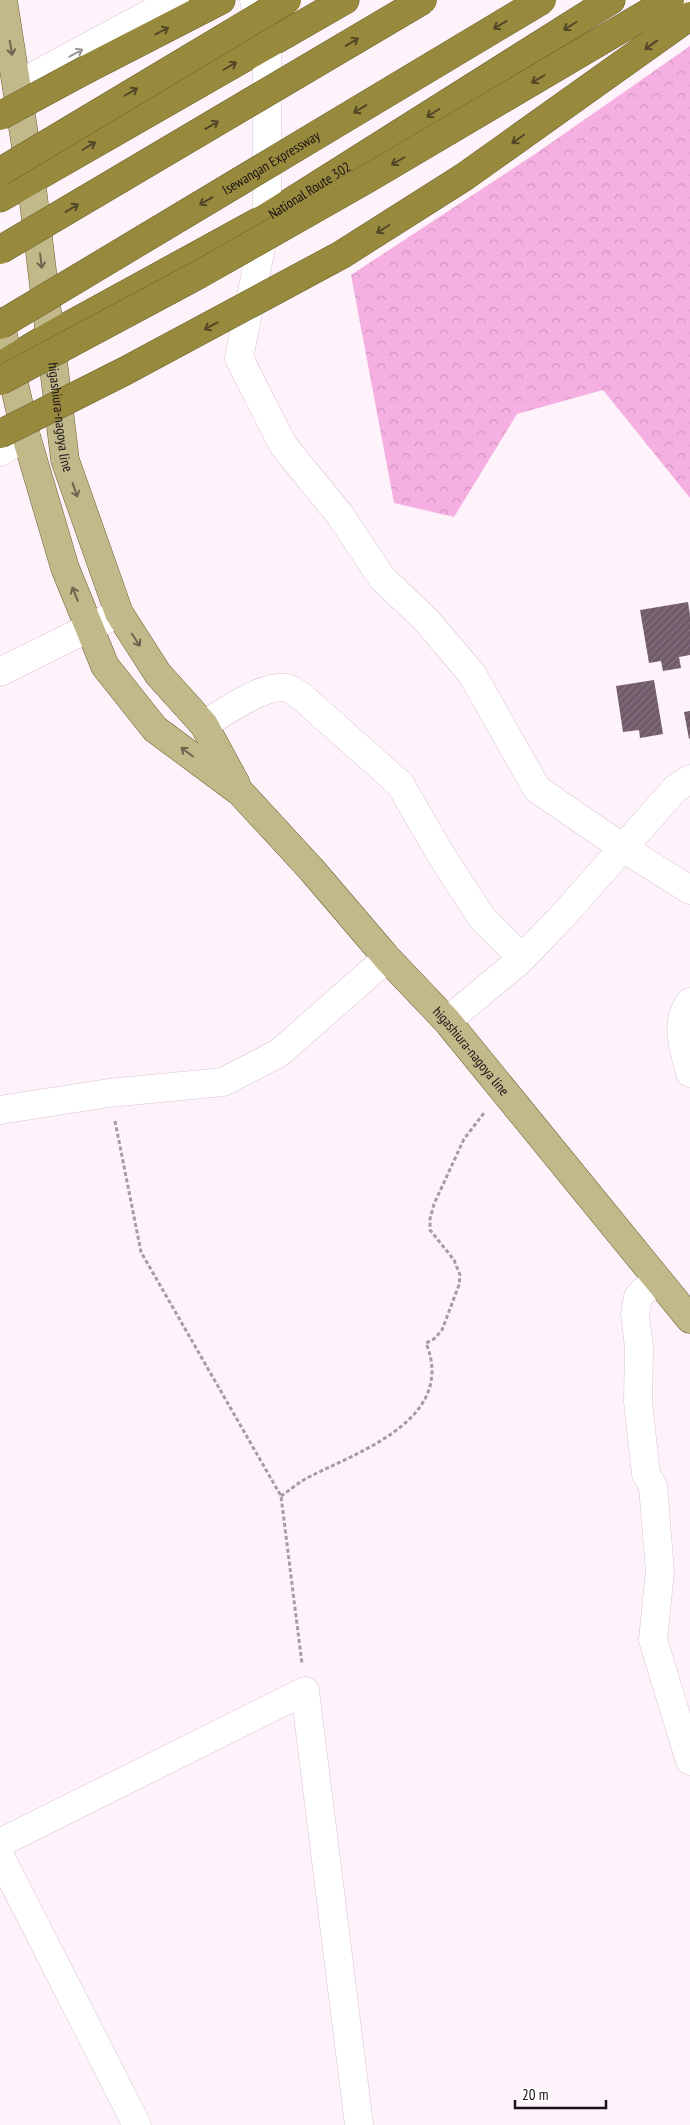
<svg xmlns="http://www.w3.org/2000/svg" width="690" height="2125" font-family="'PT Sans Narrow',sans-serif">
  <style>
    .forest { fill: url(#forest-crowns) }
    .building { fill: url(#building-hatch) }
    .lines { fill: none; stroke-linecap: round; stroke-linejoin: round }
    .minor-casing { stroke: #dcc3d4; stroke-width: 29 }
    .major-casing { stroke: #6b602f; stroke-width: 29 }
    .highway-casing { stroke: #6b602f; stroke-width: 29 }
    .path { stroke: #a69ca2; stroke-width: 3; stroke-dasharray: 4 2.5; stroke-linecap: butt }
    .minor { stroke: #fff; stroke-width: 28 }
    .major { stroke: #c1b98a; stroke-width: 28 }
    .highway { stroke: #978a3c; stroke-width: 28 }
    .highway-bridge-casing { stroke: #6b602f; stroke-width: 29; stroke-linecap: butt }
    .highway-bridge { stroke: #978a3c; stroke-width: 28 }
    .oneway { stroke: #524728 }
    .oneway2 { stroke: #6d6550 }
    .oneway3 { stroke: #989497 }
    .labels { text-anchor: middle; stroke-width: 5; stroke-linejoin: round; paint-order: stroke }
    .street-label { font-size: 14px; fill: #191117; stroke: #fff }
  </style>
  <defs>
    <pattern id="forest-crowns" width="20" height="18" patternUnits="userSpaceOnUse" patternTransform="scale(1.25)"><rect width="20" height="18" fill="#f5b0e1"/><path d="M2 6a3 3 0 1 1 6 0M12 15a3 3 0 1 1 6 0" fill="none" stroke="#d196c0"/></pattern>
    <pattern id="building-hatch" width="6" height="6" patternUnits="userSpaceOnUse" patternTransform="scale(1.25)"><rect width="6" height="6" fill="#715b6a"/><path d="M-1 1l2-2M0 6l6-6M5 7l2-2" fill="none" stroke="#83727e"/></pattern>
  </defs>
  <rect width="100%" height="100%" fill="#fef3fa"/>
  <!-- forest -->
  <path class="forest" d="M690 46V498L603 390 517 414 454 517 394 503 351 275 538 152Z"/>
  <!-- building -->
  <path class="building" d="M688 602 690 615V655L679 657 681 668 663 671 661 661 649 663 640 610Z
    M654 680 663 734 640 738 639 730 623 732 616 686Z
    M690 711V738L689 739 684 712Z"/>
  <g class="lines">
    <!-- minor casing -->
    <g class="minor-casing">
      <path id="minor" d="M254 0 267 45V217L239 358 283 445 340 515 382 578 427 621 472 674 537 789 623 848 690 890
        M17 85 175 0
        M0 452 26 436
        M0 672 119 613
        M204 725C222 713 266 683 287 688 292 689 297 694 301 696L400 784 441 855 482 918 522 958
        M690 1002C674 1023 684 1050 690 1073
        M447 1021 518 962 559 920 676 788 690 779
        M0 1110 109 1093 223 1082 279 1053 387 958
        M656 1279 638 1297 635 1314 639 1347 638 1402 646 1474 653 1486 660 1571 653 1640 690 1761
        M0 1843 305 1691 359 2125
        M0 1856 137 2125"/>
    </g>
    <!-- major casing -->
    <g class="major-casing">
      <g id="major">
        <path id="s1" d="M3 0 31 179 65 460 119 613 158 674 204 725 236 784"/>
        <path id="s2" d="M0 322 26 436 65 568 105 666 155 729 240 792 311 869 387 958 447 1021 690 1319"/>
      </g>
    </g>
    <!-- highway casing -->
    <g class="highway-casing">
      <g id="highway">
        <path d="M87 69 221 0"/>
        <path d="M0 198 345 0"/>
        <path id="s3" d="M0 366 50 336 267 217 611 0"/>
      </g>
    </g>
    <!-- path -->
    <path class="path" d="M115 1121 141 1252 281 1496 302 1664
      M281 1496C290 1490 299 1482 309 1477 360 1451 457 1419 426 1343L434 1339 442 1330 459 1285 460 1275 454 1260 430 1230V1219L434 1204 464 1139 484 1113"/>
    <!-- minor -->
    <use href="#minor" class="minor"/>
    <!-- major -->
    <use href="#major" class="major"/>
    <!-- highway -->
    <use href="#highway" class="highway"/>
    <!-- highway-bridge casing -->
    <g class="highway-bridge-casing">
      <g id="highway-bridge">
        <path d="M0 116 87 69"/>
        <path d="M0 172 287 0"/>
        <path d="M0 250 423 0"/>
        <path id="s4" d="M0 325 542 0"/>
        <path d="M0 381 198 275 367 179 670 0"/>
        <path d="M0 434 125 371 341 255 464 177 690 16"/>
      </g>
    </g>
    <!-- highway-bridge -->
    <use href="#highway-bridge" class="highway-bridge"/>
  </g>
  <!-- one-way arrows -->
  <defs><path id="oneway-shaft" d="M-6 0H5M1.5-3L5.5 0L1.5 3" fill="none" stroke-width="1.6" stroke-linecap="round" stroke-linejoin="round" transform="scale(1.25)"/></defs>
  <g class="oneway">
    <use href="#oneway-shaft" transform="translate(500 25) rotate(149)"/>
    <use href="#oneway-shaft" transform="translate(570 26) rotate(148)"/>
    <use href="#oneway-shaft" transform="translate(162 31) rotate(-27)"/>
    <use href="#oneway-shaft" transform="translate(352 42) rotate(-31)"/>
    <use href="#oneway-shaft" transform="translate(651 45) rotate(144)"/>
    <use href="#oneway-shaft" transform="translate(230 66) rotate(-30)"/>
    <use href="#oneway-shaft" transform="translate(538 79) rotate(150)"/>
    <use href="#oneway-shaft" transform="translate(131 92) rotate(-30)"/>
    <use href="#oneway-shaft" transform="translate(360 109) rotate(149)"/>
    <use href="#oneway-shaft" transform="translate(433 113) rotate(148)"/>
    <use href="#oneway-shaft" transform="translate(212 125) rotate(-31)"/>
    <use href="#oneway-shaft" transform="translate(518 139) rotate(145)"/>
    <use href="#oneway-shaft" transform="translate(89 146) rotate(-30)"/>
    <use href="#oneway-shaft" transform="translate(398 161) rotate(150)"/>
    <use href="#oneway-shaft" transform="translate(206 201) rotate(149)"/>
    <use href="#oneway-shaft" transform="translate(72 208) rotate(-31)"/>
    <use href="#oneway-shaft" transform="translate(383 229) rotate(148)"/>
    <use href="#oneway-shaft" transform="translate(211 326) rotate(152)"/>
  </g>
  <g class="oneway2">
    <use href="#oneway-shaft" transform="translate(11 48) rotate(80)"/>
    <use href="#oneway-shaft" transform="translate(41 261) rotate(83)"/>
    <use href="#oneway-shaft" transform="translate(75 490) rotate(71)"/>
    <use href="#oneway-shaft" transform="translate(75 594) rotate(-112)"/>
    <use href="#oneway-shaft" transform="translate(136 640) rotate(57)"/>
    <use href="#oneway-shaft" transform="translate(187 752) rotate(-143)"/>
  </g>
  <use class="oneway3" href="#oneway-shaft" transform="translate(76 53) rotate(-28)"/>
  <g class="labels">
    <!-- street labels -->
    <g class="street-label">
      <text dy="5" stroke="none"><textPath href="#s4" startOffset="316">Isewangan Expressway</textPath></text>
      <text dy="5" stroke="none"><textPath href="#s3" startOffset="356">National Route 302</textPath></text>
      <text dy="5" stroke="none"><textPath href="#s1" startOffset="421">higashiura-nagoya line</textPath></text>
      <text dy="5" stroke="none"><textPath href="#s2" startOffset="894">higashiura-nagoya line</textPath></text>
    </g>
  </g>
  <!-- scale -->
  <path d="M515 2100v8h91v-8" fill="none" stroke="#191117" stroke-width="2.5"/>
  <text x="522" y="2100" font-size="15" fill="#191117" stroke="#ffffff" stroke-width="4" paint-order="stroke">20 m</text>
</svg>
